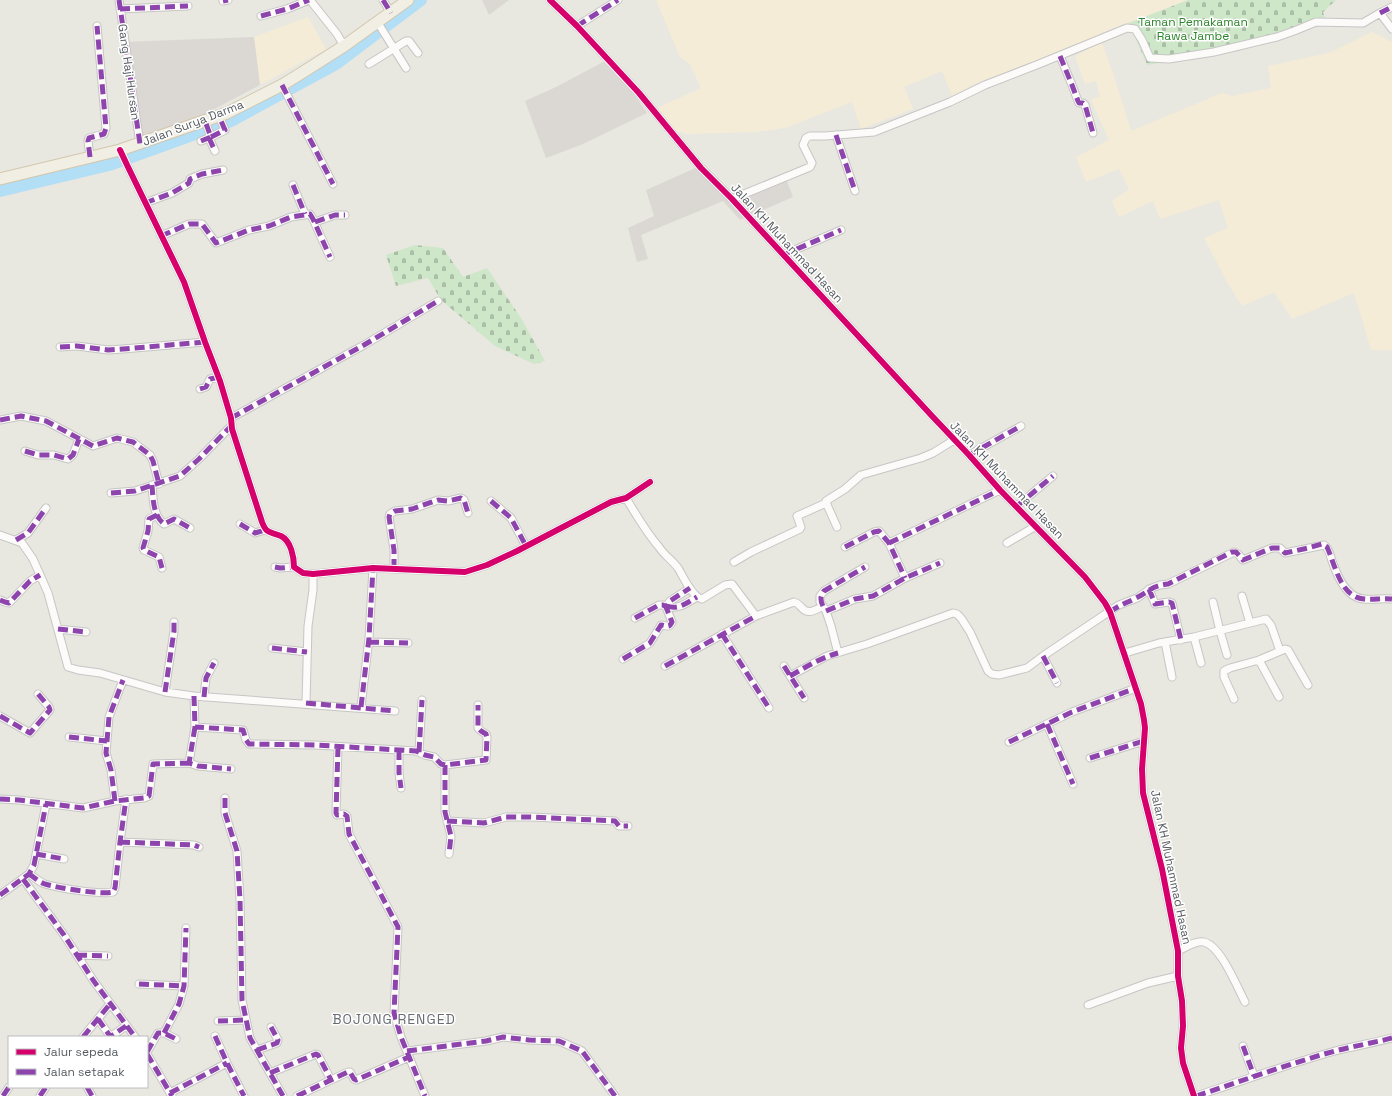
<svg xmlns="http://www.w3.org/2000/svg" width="1392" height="1096" font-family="'Space Grotesk',sans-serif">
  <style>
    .commercial { fill: #f5ecd7 }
    .industrial { fill: #dbd8d3 }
    .cemetery { fill: url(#cemetery-stones) }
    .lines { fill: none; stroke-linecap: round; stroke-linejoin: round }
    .river { stroke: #b2def6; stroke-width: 12 }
    .minor-casing { stroke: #c6c6c5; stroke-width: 9 }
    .primary-casing { stroke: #d3c6ac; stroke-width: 13 }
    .minor { stroke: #fcfbfa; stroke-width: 7 }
    .primary { stroke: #f1efe4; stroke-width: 11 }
    .quiet { stroke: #8e44ad; stroke-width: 5; stroke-dasharray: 10 5; stroke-linecap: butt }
    .cycleway-casing { stroke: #fff; stroke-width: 8 }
    .cycleway { stroke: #d6006c; stroke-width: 6 }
    .labels { text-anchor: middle; stroke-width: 3; stroke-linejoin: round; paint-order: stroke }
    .park-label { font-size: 12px; fill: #2e842c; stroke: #fff }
    .street-label { font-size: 12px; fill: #575c61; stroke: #fff }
    .quarter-label { font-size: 14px; letter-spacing: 1px; fill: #686e73; stroke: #fff }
  </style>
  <defs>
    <pattern id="cemetery-stones" width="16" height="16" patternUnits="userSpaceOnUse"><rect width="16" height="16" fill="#cfe7c9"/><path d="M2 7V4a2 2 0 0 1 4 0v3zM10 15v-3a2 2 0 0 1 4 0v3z" fill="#abbea7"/></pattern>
  </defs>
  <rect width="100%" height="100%" fill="#e8e7e0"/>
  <!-- commercial -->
  <path class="commercial" d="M656 0H1188L1099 34 1117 85 1131 131 1222 93 1232 96 1271 88 1268 66 1329 53 1372 32 1392 42V350H1371L1354 293 1292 319 1274 292 1242 306 1227 282 1204 238 1228 228 1219 200 1160 219 1153 201 1119 217 1112 201 1129 189 1119 169 1086 182 1076 157 1109 140 1091 100 1100 96 1096 81 1085 84 1075 56 1087 50 1083 41 1001 75 980 81 952 96 942 71 904 87 913 109 861 129 852 102 785 128 755 132 688 134 671 130 655 109 701 88 689 63 680 57Z
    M308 17 326 49 260 85 254 37Z"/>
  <!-- industrial -->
  <path class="industrial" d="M482 0H509L489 15Z
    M254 37 260 85 192 121 136 137 123 42Z
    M607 60 623 78 647 113 583 144 546 158 525 101 556 87Z
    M700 166 728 197 786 179 793 197 740 220 723 201 641 235 648 259 637 262 628 228 654 216 646 190Z"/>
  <!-- cemetery -->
  <path class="cemetery" d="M1188 0H1336L1323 12 1327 25H1315L1210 55 1147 65 1129 23Z
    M415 245 443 248 463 277 487 268 521 318 545 361 534 364 495 346 441 300 428 278 396 286 386 255Z"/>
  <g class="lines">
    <!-- river -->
    <path class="river" d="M0 191 109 165 231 121 336 64 421 0"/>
    <!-- minor casing -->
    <g class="minor-casing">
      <path id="minor" d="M119 0 140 144
        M310 0 337 34 344 46
        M383 0 391 13
        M550 0 577 26 639 93 701 168 732 199 932 416 969 455 1000 490 1085 577 1105 603 1110 612 1141 704 1144 720 1145 728 1142 769 1143 793 1162 869 1178 951V976L1182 1001 1183 1026 1181 1048 1183 1063 1194 1096
        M223 1 228 0
        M120 9 188 6
        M1380 13 1392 7
        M261 16 287 9 309 0
        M378 23 406 68
        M577 26 618 0
        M1060 56 1072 85 1078 101 1079 103H1083L1085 105 1093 133
        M369 64 406 41H409L418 53
        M282 85 333 184
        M836 135 855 191
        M211 137 225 130 219 116
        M209 138 215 151
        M201 141 211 137 205 121
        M120 150 128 167 184 282 205 342 220 381 231 418 232 429 262 522C267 535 270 531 281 536 291 541 294 557 294 567L303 573 313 574 373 568 465 572 487 565 517 551 611 502 626 498 650 482
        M90 157 88 141 89 138 104 134 106 128 97 26
        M293 185 305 214
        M732 199 810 167 812 163 803 145 806 138 810 136H825L874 132 950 102 985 85 1039 64 1127 28 1135 29 1142 40 1150 58 1169 59 1214 52 1277 37 1294 31 1316 22 1363 23 1380 13 1392 29
        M145 203 172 193 189 183 190 179 202 174 223 170
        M315 222 335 215H345
        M161 236 189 224H202L216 243 249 230 269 226 291 217 310 214 313 219 330 257
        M783 255 841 230
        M60 347 77 346 108 350 123 349 205 342
        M200 389 206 387 210 379 219 377
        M231 418 364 345 438 301
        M0 420 21 416 46 421 93 446 117 438 133 442 150 455 153 461 159 484
        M25 451 38 455H54L68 459 73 455 79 439
        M969 455 1021 426
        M152 485C153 498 153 516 164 524L174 519 190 528
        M111 493 135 491 180 476 199 459 232 425
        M626 498C636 515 646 532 659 547 664 555 672 560 678 568 683 576 692 597 702 599L725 585 732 584 756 616
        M491 501 511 518 526 546
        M1017 506 1053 476
        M157 515 149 519 148 531 143 548 144 550 159 557 162 568
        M240 524 255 533 265 530
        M837 527 828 507 826 501 845 489 861 475 921 458 933 453 954 440
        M0 535 22 543 33 559 48 593 68 667 78 670 100 673 165 692 194 696 395 711
        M16 540 28 533 46 508
        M889 543 1000 490
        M1007 543 1036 526
        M845 547 874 532 879 531 889 543 905 578
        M734 562 751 552 800 529 801 527 797 516 826 503
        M275 567 280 568 294 567
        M394 569V550L389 517 390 514 395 511 412 509 438 500 448 501 461 498 464 500 468 513
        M1149 589 1155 604 1169 602 1172 603 1181 640
        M1242 596 1250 623
        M0 600 5 602 9 603 30 581 40 575
        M1213 602 1220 631 1227 655
        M667 606C679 610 686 603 697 597
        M826 611 855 599 873 596 905 578 940 563
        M635 618 659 605H663L666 607
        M58 629 86 632
        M722 634 769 708
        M1194 637 1201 663
        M369 642 408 643
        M1165 642 1172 677
        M272 648 307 652
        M838 653 831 626 826 611 820 602V596L824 591 865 567
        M1125 653 1159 643 1194 637 1266 619 1271 625 1280 651
        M1043 656 1057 683
        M623 659 650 643 661 625C666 625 669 629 672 622L666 607 670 601 690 588
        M1259 660 1279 697
        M665 666 756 616 794 602C798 603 799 605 802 608 808 615 816 610 823 606
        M784 666 804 698
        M790 676 827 656 867 644 953 613 957 614 961 618 970 632 988 671 992 674 999 675 1027 668 1043 656 1119 605 1137 598 1152 588 1160 585 1168 584 1234 552 1238 554 1243 560 1272 548H1280L1285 553 1324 545C1329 548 1330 555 1332 561 1337 575 1346 598 1364 599 1373 600 1383 598 1392 599
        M165 692 174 631V622
        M194 696 195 727 243 730 246 740 249 744 315 745 416 751 425 755 434 757 441 764 445 765 486 760 487 737 486 734 481 731 478 728V705
        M204 697 206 678 214 663
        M1234 699 1224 677V671L1230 668 1259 660 1285 649 1288 650 1308 685
        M306 703 308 626 313 590V574
        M361 707 369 638 373 568
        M0 716 30 733 50 710 49 707 38 694
        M1047 724 1073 784
        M195 727 189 763 198 766 231 769
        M69 737 107 741
        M1009 742 1072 712 1136 688
        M338 747 336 813 337 815 344 814 347 816 349 834 398 927 394 1013 401 1037 425 1096
        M399 750V773L401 788
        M419 752 422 700
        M1090 758 1144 741
        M445 765V812L451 836 449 854
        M225 798V813L237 851 240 900 242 1000 250 1038 283 1096
        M0 799 19 800 83 808 115 801 144 798 149 796 153 764 189 763
        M115 801 111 770 106 753 109 717 123 680
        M447 821 484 823 506 817H531L615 821 619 826H628
        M120 842 194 845 199 847
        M36 854 64 859
        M29 874C34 877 39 882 45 884 58 888 101 895 113 892L115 888 120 842 126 799
        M23 879 64 935 93 980 135 1037
        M0 895 29 874 34 865 46 804
        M1178 951C1185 948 1196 940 1204 942 1221 946 1237 987 1245 1002
        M77 955 108 956
        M139 984 184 986
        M1088 1005 1148 983 1178 976
        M98 1019 110 1036 113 1035 126 1026
        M218 1021 246 1020
        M164 1033 179 1004 184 986 186 928
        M215 1036 227 1063 244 1096
        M83 1037 110 1004
        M1243 1046 1254 1076
        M257 1050 277 1043 278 1040 271 1027
        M407 1051 486 1041 503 1037 529 1040 559 1041 582 1051 615 1096
        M147 1052 158 1033H164L176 1039
        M147 1054 172 1096
        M270 1073 316 1054 318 1055 331 1080
        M87 1087 92 1096
        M170 1093 227 1063
        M3 1096 9 1087
        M40 1096 46 1087
        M297 1096 348 1072H350L354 1079 356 1080 409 1057
        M1196 1096C1242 1081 1288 1064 1335 1051 1354 1046 1373 1043 1392 1038"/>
    </g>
    <!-- primary casing -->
    <g class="primary-casing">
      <path id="primary" d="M0 179 120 150 227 113 282 85 300 74 344 46 408 0"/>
    </g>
    <!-- minor -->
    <use href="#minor" class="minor"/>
    <!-- primary -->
    <use href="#primary" class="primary"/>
    <!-- quiet -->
    <path class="quiet" d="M119 0 140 144
      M383 0 391 13
      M223 1 228 0
      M120 9 188 6
      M1380 13 1392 7
      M261 16 287 9 309 0
      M577 26 618 0
      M1060 56 1072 85 1078 101 1079 103H1083L1085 105 1093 133
      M282 85 333 184
      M836 135 855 191
      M211 137 225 130 219 116
      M209 138 215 151
      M201 141 211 137 205 121
      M90 157 88 141 89 138 104 134 106 128 97 26
      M293 185 305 214
      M145 203 172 193 189 183 190 179 202 174 223 170
      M315 222 335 215H345
      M161 236 189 224H202L216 243 249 230 269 226 291 217 310 214 313 219 330 257
      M783 255 841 230
      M60 347 77 346 108 350 123 349 205 342
      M200 389 206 387 210 379 219 377
      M231 418 364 345 438 301
      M0 420 21 416 46 421 93 446 117 438 133 442 150 455 153 461 159 484
      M25 451 38 455H54L68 459 73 455 79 439
      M969 455 1021 426
      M152 485C153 498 153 516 164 524L174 519 190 528
      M111 493 135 491 180 476 199 459 232 425
      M491 501 511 518 526 546
      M1017 506 1053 476
      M157 515 149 519 148 531 143 548 144 550 159 557 162 568
      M240 524 255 533 265 530
      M16 540 28 533 46 508
      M889 543 1000 490
      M845 547 874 532 879 531 889 543 905 578
      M275 567 280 568 294 567
      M394 569V550L389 517 390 514 395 511 412 509 438 500 448 501 461 498 464 500 468 513
      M1149 589 1155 604 1169 602 1172 603 1181 640
      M0 600 5 602 9 603 30 581 40 575
      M667 606C679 610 686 603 697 597
      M823 606C820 600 820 597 824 591L865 567
      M826 611 855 599 873 596 905 578 940 563
      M1110 612C1119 605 1127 603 1136 598 1150 591 1151 586 1168 584L1232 552H1236L1243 560 1272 548H1280L1285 553 1308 548 1322 544 1327 547C1335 564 1340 597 1364 599 1373 600 1382 598 1392 599
      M635 618 659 605H663L666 607
      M58 629 86 632
      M722 634 769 708
      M369 642 408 643
      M272 648 307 652
      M1043 656 1057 683
      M623 659 650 643 661 625C666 625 669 629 672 622L666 607 670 601 690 588
      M665 666 756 616
      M784 666 804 698
      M790 676C806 667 820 658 838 653
      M165 692 174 631V622
      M194 696 195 727 243 730 246 740 249 744 315 745 416 751 425 755 434 757 441 764 445 765 486 760 487 737 486 734 481 731 478 728V705
      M204 697 206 678 214 663
      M306 703 395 711
      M361 707 369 638 373 568
      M0 716 30 733 50 710 49 707 38 694
      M1047 724 1073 784
      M195 727 189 763 198 766 231 769
      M69 737 107 741
      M1009 742 1072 712 1136 688
      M338 747 336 813 337 815 344 814 347 816 349 834 398 927 394 1013 401 1037 425 1096
      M399 750V773L401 788
      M419 752 422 700
      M1090 758 1144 741
      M445 765V812L451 836 449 854
      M225 798V813L237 851 240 900 242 1000 250 1038 283 1096
      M0 799 19 800 83 808 115 801 144 798 149 796 153 764 189 763
      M115 801 111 770 106 753 109 717 123 680
      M447 821 484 823 506 817H531L615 821 619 826H628
      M120 842 194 845 199 847
      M36 854 64 859
      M29 874C34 877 39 882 45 884 58 888 101 895 113 892L115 888 120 842 126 799
      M23 879 64 935 93 980 135 1037
      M0 895 29 874 34 865 46 804
      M77 955 108 956
      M139 984 184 986
      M98 1019 110 1036 113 1035 126 1026
      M218 1021 246 1020
      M164 1033 179 1004 184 986 186 928
      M215 1036 227 1063 244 1096
      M83 1037 110 1004
      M1243 1046 1254 1076
      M257 1050 277 1043 278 1040 271 1027
      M407 1051 486 1041 503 1037 529 1040 559 1041 582 1051 615 1096
      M147 1052 158 1033H164L176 1039
      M147 1054 172 1096
      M270 1073 316 1054 318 1055 331 1080
      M87 1087 92 1096
      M170 1093 227 1063
      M3 1096 9 1087
      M40 1096 46 1087
      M297 1096 348 1072H350L354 1079 356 1080 409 1057
      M1196 1096C1242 1081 1288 1064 1335 1051 1354 1046 1373 1043 1392 1038"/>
    <!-- cycleway casing -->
    <g class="cycleway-casing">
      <path id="cycleway" d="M550 0 577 26 639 93 701 168 732 199 932 416 969 455 1000 490 1085 577 1105 603 1110 612 1141 704 1144 720 1145 728 1142 769 1143 793 1162 869 1178 951V976L1182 1001 1183 1026 1181 1048 1183 1063 1194 1096
        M120 150 128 167 184 282 205 342 220 381 231 418 232 429 262 522C267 535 270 531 281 536 291 541 294 557 294 567L303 573 313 574 373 568 465 572 487 565 517 551 611 502 626 498 650 482"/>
    </g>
    <!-- cycleway -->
    <use href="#cycleway" class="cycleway"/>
  </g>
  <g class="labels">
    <!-- park labels -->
    <g class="park-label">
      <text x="1193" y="26">Taman Pemakaman<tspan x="1193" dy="14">Rawa Jambe</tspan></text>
    </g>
    <!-- street labels -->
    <g class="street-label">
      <text transform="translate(129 72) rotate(82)" y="4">Gang Haji Hursan</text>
      <text transform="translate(193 123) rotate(-21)" y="4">Jalan Surya Darma</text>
      <text transform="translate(787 243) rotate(47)" y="4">Jalan KH Muhammad Hasan</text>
      <text transform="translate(1007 480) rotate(46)" y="4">Jalan KH Muhammad Hasan</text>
      <text transform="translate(1171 867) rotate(78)" y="4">Jalan KH Muhammad Hasan</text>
    </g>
    <!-- quarter labels -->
    <g class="quarter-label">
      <text x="394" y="1024">BOJONG RENGED</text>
    </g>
  </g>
  <!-- legend -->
  <rect x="8" y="1036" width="140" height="52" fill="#ffffff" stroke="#bcbec0"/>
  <rect x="16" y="1049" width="20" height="6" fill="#d6006c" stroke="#bcbec0"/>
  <text x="44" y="1056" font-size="12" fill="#575c61">Jalur sepeda</text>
  <rect x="16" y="1069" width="20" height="6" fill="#8e44ad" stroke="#bcbec0"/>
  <text x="44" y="1076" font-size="12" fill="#575c61">Jalan setapak</text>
</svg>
